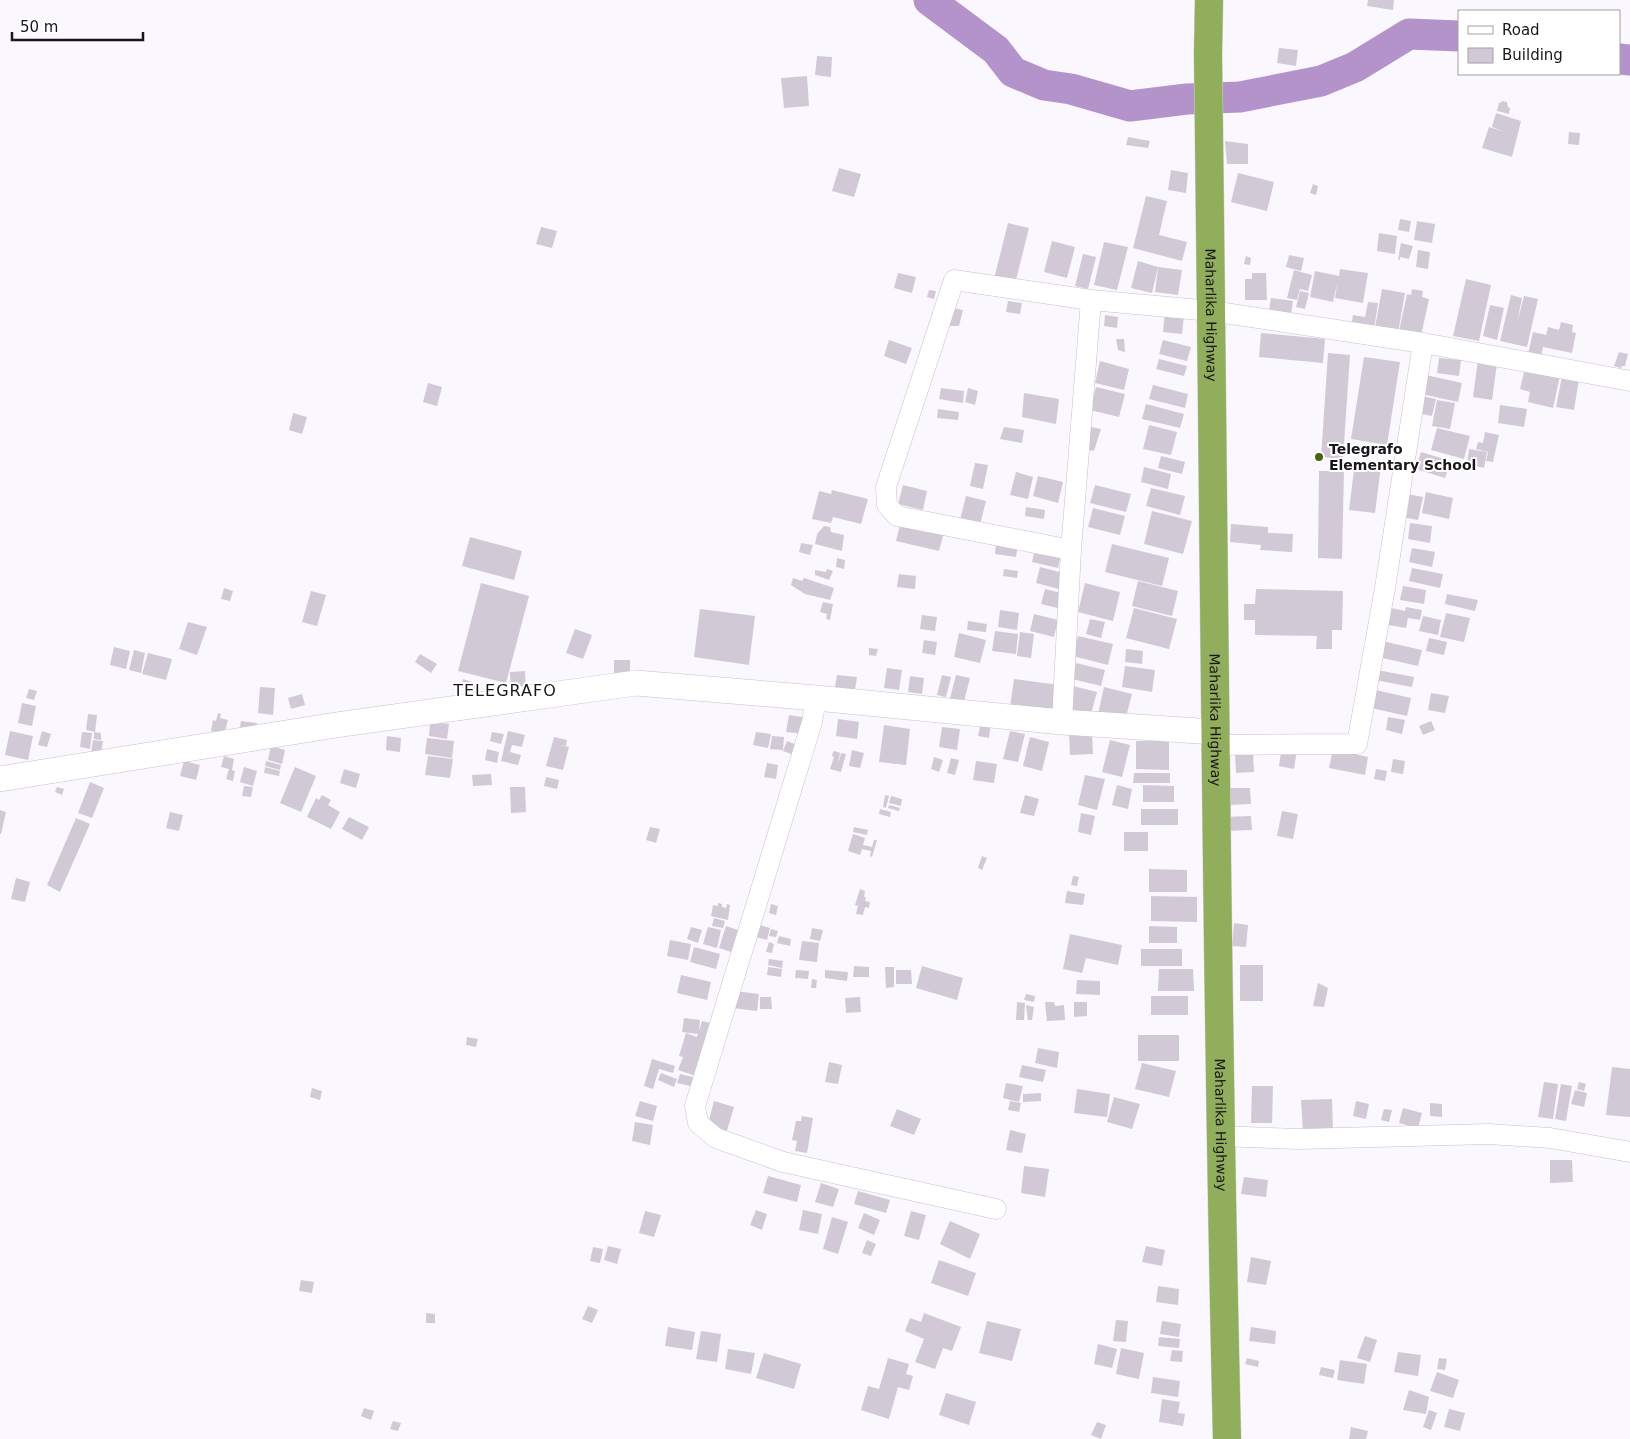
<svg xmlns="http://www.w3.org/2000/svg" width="1630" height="1439" font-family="'DejaVu Sans',sans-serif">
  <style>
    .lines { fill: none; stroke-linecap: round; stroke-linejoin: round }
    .river { stroke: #b393ca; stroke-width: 31 }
    .building { fill: #d1cad6 }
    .minor-casing { stroke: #c7c0cc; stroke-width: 21 }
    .tertiary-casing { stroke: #c7c0cc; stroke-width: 26 }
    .trunk-casing { stroke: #d5d5d6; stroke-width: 29 }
    .minor { stroke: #fff; stroke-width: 20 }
    .tertiary { stroke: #fff; stroke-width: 25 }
    .trunk { stroke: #90ae5b; stroke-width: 28 }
    .poi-dot { fill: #496314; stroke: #fff; stroke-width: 2 }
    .labels { text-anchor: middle; stroke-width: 4; stroke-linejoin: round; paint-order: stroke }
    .street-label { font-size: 14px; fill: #18161a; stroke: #fff }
    .poi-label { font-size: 14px; font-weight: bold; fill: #18161a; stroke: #fff; text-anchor: start }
    .quarter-label { font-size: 16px; letter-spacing: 1px; fill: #18161a; stroke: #fff }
  </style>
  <rect width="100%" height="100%" fill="#fbf7fe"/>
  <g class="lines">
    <!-- river -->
    <path class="river" d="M929 0 996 50 1013 72 1044 85 1071 89 1130 106 1187 99 1240 97 1321 81 1355 67 1409 34 1459 36
      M1619 59 1630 60"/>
  </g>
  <!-- building -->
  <path class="building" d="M1368 0H1394L1393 10 1367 6Z
    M1279 48 1298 50 1296 66 1277 63Z
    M817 56 832 57 831 77 815 75Z
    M807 76 809 106 784 108 781 78Z
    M1503 101 1507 102 1508 107 1510 108 1509 114 1497 111 1499 103Z
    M1496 113 1521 121 1512 157 1482 148 1489 127 1505 132 1492 127Z
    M1569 132 1580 133 1579 145 1568 144Z
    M1128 137 1150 141 1148 148 1126 145Z
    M1225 141 1248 144V164H1227Z
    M839 168 861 174 854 197 832 191Z
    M1171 170 1188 173 1186 193 1168 190Z
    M1238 173 1274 182 1267 211 1231 202Z
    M1313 184 1318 186 1316 195 1310 193Z
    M1146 196 1167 201 1159 235 1187 242 1182 261 1133 248Z
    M1400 219 1411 221 1409 232 1398 230Z
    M1417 221 1435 224 1432 243 1414 240Z
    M1008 223 1029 228 1015 284 994 279Z
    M541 227 557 231 552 248 536 244Z
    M1379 233 1397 236 1395 254 1377 251Z
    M1052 241 1075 247 1067 278 1044 272Z
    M1104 242 1128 247 1117 290 1094 285Z
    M1401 243 1413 246 1409 259 1400 257V260L1398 259Z
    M1418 250 1430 252 1428 269 1416 267Z
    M1083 254 1096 257 1088 289 1075 286Z
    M1289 255 1304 258 1301 271 1286 267Z
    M1246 256 1251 258 1250 265 1244 264Z
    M1138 261 1158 267 1152 293 1131 288Z
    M1158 267 1182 270 1178 295 1155 292Z
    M1340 269 1368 273 1363 303 1335 298 1337 284 1333 302 1310 297 1315 271 1339 276Z
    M1294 270 1312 275 1308 291 1300 289 1297 300 1287 298Z
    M898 273 916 277 912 293 894 288Z
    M1252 273H1266L1267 300H1245V279H1252Z
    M1466 279 1491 285 1479 341 1453 336Z
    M1382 289 1405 293 1398 333 1375 328Z
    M1412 289 1423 291 1422 297 1429 299 1421 336 1399 331 1407 294 1411 295Z
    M929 290 936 291 934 299 927 297Z
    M1300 291 1309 293 1305 309 1296 307Z
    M1511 295 1522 298 1517 323 1524 296 1538 299 1527 347 1500 341Z
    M1271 298 1293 301 1290 321 1268 317Z
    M1008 301 1022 303 1020 314 1006 312Z
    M1368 302 1378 303 1374 329 1351 326 1353 315 1365 317Z
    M1490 305 1504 308 1497 340 1483 336Z
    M953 308 963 310 959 326H948Z
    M1165 312 1184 315 1182 334 1163 332Z
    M1105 315 1118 317 1117 328 1104 326Z
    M1561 322 1573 325 1572 332 1576 333 1572 353 1543 347 1541 357 1528 354 1533 332 1546 335 1548 327 1559 330Z
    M1261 333 1325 339 1323 363 1259 357Z
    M1116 339H1124L1125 352 1118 350Z
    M889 340 912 348 906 364 884 356Z
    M1163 340 1191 347 1187 361 1159 354Z
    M1619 352 1628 354 1625 366H1622L1621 368 1614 366Z
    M1328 353 1350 355 1343 459 1321 457Z
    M1364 357 1400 362 1387 445 1351 439Z
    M1439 358 1461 360 1459 376 1437 373Z
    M1159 359 1187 366 1184 376 1156 369Z
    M1478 360 1497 363 1492 400 1473 397Z
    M1100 361 1129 369 1124 390 1095 383Z
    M1525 368 1560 376 1553 408 1528 402 1530 392 1520 389Z
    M1426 375 1462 383 1458 402 1422 394Z
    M1562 376 1579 379 1574 410 1556 407Z
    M428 383 442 387 437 406 423 402Z
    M1153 385 1188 394 1185 408 1149 399Z
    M1096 387 1125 394 1119 417 1090 410Z
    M941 388 964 391 963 403 939 399Z
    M968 388 978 391 975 405 965 402Z
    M1024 393 1059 399 1056 424 1022 417Z
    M1421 396 1436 399 1432 416 1417 413Z
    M1437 400 1455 403 1450 429 1432 426Z
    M1146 404 1184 414 1180 428 1142 419Z
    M1500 405 1527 409 1524 427 1498 423Z
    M938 409 959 412 958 420 937 418Z
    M293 413 307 417 302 434 289 430Z
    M1149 425 1177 432 1171 455 1143 449Z
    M1086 426 1101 429 1094 451 1079 448Z
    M1004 427 1024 430 1022 443 1000 439Z
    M1437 428 1470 436 1464 459 1431 450Z
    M1485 432 1499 435 1493 462 1486 461 1488 452 1476 449 1478 442 1483 443Z
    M1469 449 1487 452 1484 468 1467 464Z
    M1421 452 1451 461 1445 478 1416 469Z
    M1161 456 1185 462 1182 474 1158 468Z
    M1355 462 1381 466 1375 513 1349 510Z
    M975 463 988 465 983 489 970 486Z
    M1144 467 1171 474 1168 489 1141 482Z
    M1319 471H1344L1342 559 1318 558Z
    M1016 472 1033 477 1028 499 1010 495Z
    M1038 476 1063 482 1058 503 1033 496Z
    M903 485 927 491 923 510 898 504Z
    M1095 485 1131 494 1126 512 1090 503Z
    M1151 488 1185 496 1180 515 1146 506Z
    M832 490 868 499 861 524 833 517 831 523 812 519 819 491 831 494Z
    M1426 492 1453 498 1449 519 1422 513Z
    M1407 494 1423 497 1418 520 1402 517Z
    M966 496 986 501 980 525 960 520Z
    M1026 507 1045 510 1044 519 1025 516Z
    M1093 508 1125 516 1120 535 1088 527Z
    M1152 511 1192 521 1183 554 1144 544Z
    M901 521 944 532 939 551 896 541Z
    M1410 523 1432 526 1430 543 1408 539Z
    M1231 524 1268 527V533L1293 534 1292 552 1260 550 1261 545 1230 542Z
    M824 526 830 527 831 532 844 535 842 551 815 544 817 534Z
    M470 537 522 551 514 580 462 566Z
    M996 542 1018 545 1016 557 995 554Z
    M801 543 813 545 810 555 799 552Z
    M1112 544 1169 558 1162 586 1105 572Z
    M1035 548 1061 554 1058 568 1032 562Z
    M1412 548 1435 552 1432 567 1409 562Z
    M837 558 845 560 844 569 836 567Z
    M1040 567 1063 573 1059 589 1036 583Z
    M1412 568 1443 574 1440 588 1409 581Z
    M827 569 833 571 829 580 815 575V570L826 572Z
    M1004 569 1018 571 1017 578 1003 576Z
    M899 574 916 576 915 589 897 587Z
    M793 578 802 581 804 578 834 588 830 600 805 594 791 585Z
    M1138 581 1178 591 1172 616 1132 606Z
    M481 583 529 596 506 683 458 671Z
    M1085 583 1120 592 1113 621 1078 612Z
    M1403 586 1426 590 1424 604 1400 600Z
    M224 588 233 591 230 601 221 599Z
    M1045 589 1066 594 1062 609 1041 604Z
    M1256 589 1343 591 1342 630H1332V649H1316L1317 636 1255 635V620H1244V604H1255Z
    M311 591 326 595 317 626 302 622Z
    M1447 594 1478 600 1475 611 1445 604Z
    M823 602 833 604 830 620 826 619 827 614 820 612Z
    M1406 607 1422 610 1420 620 1408 618 1406 628 1388 625 1391 608 1405 611Z
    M1134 608 1177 619 1169 649 1126 638Z
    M700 609 755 616 749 665 694 657Z
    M1000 610 1019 613 1017 630 998 627Z
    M1446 613 1470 618 1464 642 1440 637Z
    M1034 614 1058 620 1054 637 1030 631Z
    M922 615 937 617 935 631 920 629Z
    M1423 616 1441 620 1438 635 1419 631Z
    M1090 619 1105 622 1101 638 1086 634Z
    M968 621 987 624 986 632 967 630Z
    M188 622 207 627 197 655 179 649Z
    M575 629 592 635 583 659 566 653Z
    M995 631 1018 634 1016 654 992 651Z
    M1020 632 1034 634 1031 658 1017 656Z
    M959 633 986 640 980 663 954 657Z
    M1078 636 1113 644 1108 665 1073 656Z
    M1429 638 1447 642 1444 655 1426 651Z
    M924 640 937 642 935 655 922 653Z
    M1382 641 1422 650 1418 666 1378 657Z
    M114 647 130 651 126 669 110 665Z
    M869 648 878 649 876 656 869 655Z
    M1126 649 1143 651 1142 664 1125 662Z
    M134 650 145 653 141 673 129 670Z
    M148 653 172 659 166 680 142 674Z
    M420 654 437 664 431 673 415 662Z
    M614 660H630V675H614Z
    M1076 663 1105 670 1101 686 1072 679Z
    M1125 666 1155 670 1152 692 1122 687Z
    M887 668 902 670 899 690 884 688Z
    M1377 670 1414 677 1412 687 1375 680Z
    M525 671 526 691 511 692 510 672Z
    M837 675 857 677 855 690 835 687Z
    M942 675 951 677 946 697 937 695Z
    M956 675 970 678 963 705 949 702Z
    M910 676 924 678 922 694 908 692Z
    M463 679 478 684 476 691 461 687Z
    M1014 679 1059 685 1056 713 1010 707Z
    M1073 686 1097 692 1091 714 1067 708Z
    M260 687 275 688 273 715 258 713Z
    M1104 687 1132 694 1125 721 1098 714Z
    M29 689 37 691 34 700 26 698Z
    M1371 689 1411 698 1407 716 1367 707Z
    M1431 693 1449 696 1445 713 1428 710Z
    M302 694 305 705 291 709 288 698Z
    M22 703 36 706 32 726 18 723Z
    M218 713 221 714 220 718 228 720 224 734 211 731 213 720 216 721Z
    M88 714 97 715 95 732 86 730Z
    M789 715 808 718 805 734 786 732Z
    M1388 717 1405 720 1402 734 1386 730Z
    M838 719 859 722 857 739 836 736Z
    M241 721 257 723 255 736 239 734Z
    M981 721 991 722 989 738 978 736Z
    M1431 721 1435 730 1423 735 1419 726Z
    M430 722 449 724 447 739 429 736Z
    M884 725 910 729 906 765 879 762Z
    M942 727 960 729 957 750 939 747Z
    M10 731 33 736 28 760 5 755Z
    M42 731 51 734 47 747 38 745Z
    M508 731 525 735 522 747 512 745 510 752 521 755 518 765 501 761Z
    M1010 731 1025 734 1018 762 1003 759Z
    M82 732 92 733 90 749 80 747Z
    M94 732 101 733V740L94 739Z
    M492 732 504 734 501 744 490 741Z
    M756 732 771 734 768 748 753 745Z
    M1092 732 1093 754 1070 755 1069 733Z
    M387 736 401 738 400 752 386 750Z
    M772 736 784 737 783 750 770 749Z
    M554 737 567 740 566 746 555 744 569 747 563 770 546 766Z
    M1030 737 1049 742 1042 771 1023 766Z
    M427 738 454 741 452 758 425 754Z
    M93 740 103 741 101 754 91 753Z
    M1110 740 1130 745 1122 777 1102 772Z
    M787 741 797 745 794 755 783 751Z
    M1136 741H1169V770L1136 769Z
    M271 746 285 750 282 764 268 760Z
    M1282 746 1297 749 1294 769 1279 766Z
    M487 749 499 752 497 763 485 760Z
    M1333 749 1368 757 1365 775 1329 768Z
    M852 750 864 753 860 768 849 766Z
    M835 751 840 753 838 765 841 753 846 754 841 772 830 769 834 757 832 756 833 752Z
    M1253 752 1254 772 1236 773 1235 753Z
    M224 756 234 759 232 770 235 771 233 781 226 779 229 769 221 767Z
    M428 756 453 759 450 778 425 775Z
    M934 757 943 760 939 772 931 769Z
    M951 758 959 760 955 775 947 773Z
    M1393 759 1405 761 1403 774 1391 772Z
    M184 761 200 765 196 780 180 776Z
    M266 761 281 765 280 770 265 766Z
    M976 761 997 764 994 783 973 780Z
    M767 763 778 765 776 779 764 777Z
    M244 767 257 771 253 786 240 782Z
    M265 767 280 771 279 776 264 773Z
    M295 767 316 776 301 812 280 803Z
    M344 769 360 774 356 788 340 783Z
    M1376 769 1387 771 1385 781 1374 779Z
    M1134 773H1170V783H1133Z
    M491 774 492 785 473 786 472 775Z
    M1085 775 1105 779 1097 810 1078 805Z
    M546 777 559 780 557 789 544 786Z
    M90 782 104 788 92 818 78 813Z
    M1117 785 1132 789 1128 809 1112 805Z
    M1143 785 1174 786V802H1143Z
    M244 786 253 787 251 797 242 796Z
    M57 787 64 789 62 795 55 792Z
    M510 787H525L526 812 511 813Z
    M1227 788H1250L1251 804 1227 805Z
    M322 795 331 800 328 805 340 812 331 829 307 817 316 798 319 800Z
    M885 795 889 796 886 808 883 807Z
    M1025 795 1039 799 1034 816 1020 813Z
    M891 796 902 799 901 806 889 803Z
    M889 805 900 808 899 811 888 808Z
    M880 809 891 812 890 817 879 814Z
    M1141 809H1178V825H1141Z
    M0 810 6 812 1 834H0Z
    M1282 811 1298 814 1293 839 1277 836Z
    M170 812 183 815 179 831 166 828Z
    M1081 813 1095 816 1091 835 1078 832Z
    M1251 816 1252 830 1225 831 1224 817Z
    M349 817 369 827 362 840 342 829Z
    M76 818 90 824 60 892 47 885Z
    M650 827 660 829 656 843 646 840Z
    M854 827 868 830 867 835 853 832Z
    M1124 832H1148V851H1124Z
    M853 834 865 838 863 845 872 847 874 840H877L872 857 870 856 871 851 862 849 860 855 848 851Z
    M982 856 987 858 982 870 978 868Z
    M1149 869 1187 870V892H1149Z
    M1073 876 1079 877 1077 886 1071 885Z
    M16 878 30 882 25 902 11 899Z
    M860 889 865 891 864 897H866L865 901 870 902 869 908 865 907 863 915 856 914 858 906 855 905Z
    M1067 891 1085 894 1083 905 1065 903Z
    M1151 896 1197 897V922L1151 921Z
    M718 903 722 904V907L726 908 727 904 730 905 728 920 711 916 713 905 718 906Z
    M771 904 778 906 776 915 769 913Z
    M714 918 725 921 723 928 712 926Z
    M752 923 770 928 767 940 749 935Z
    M1234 923 1248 925 1246 947 1232 946Z
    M726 926 738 930 731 952 719 948Z
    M1149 926 1177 927V943H1149Z
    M691 927 702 930 698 943 687 939Z
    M708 927 721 930 717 948 703 944Z
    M812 928 823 930 820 941 810 939Z
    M771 929 778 931 776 937 769 936Z
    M1070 934 1122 945 1118 965 1086 958 1082 973 1063 969Z
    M779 936 791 939 790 946 777 943Z
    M670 940 691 944 688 960 667 956Z
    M802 941 819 943 817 962 799 960Z
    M769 942 774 944 772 953 766 952Z
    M694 947 720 954 716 969 690 962Z
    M1141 949H1182V966H1141Z
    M769 959 783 961 782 968 768 965Z
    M1240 965H1263V1001H1240Z
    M854 966 869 967V977H853Z
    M922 966 963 978 957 1000 916 988Z
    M768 967 782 969 781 977 767 975Z
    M885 967H894V987L886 988Z
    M1159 969H1193L1194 991H1158Z
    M796 970 809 971 808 979 795 978Z
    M825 970 848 972 847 981 825 978Z
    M896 970H911L912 984H896Z
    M681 975 711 982 707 1000 677 993Z
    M812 979 817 980 816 988H811Z
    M1077 980 1100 981V995L1076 994Z
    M1318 983 1328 988 1324 1007 1313 1006Z
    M735 991 759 994 757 1011 733 1008Z
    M1026 994 1035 996 1034 1002 1024 1000Z
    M1151 996H1188V1015H1151Z
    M760 997H771L772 1009H760Z
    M860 997 861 1012 846 1013 845 998Z
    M1017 1002 1025 1003 1024 1020H1016Z
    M1045 1002H1054L1055 1006 1064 1005 1065 1020 1047 1021Z
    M1074 1002H1087V1016L1074 1017Z
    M1026 1005 1034 1007 1032 1020H1028Z
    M684 1018 700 1020 699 1031 702 1021 719 1025 699 1077 678 1070 683 1057 679 1056 686 1033 697 1037 698 1034 682 1032Z
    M1138 1035H1179V1061H1138Z
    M467 1037 478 1039 476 1047 466 1045Z
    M1038 1048 1059 1052 1057 1068 1035 1063Z
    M652 1059 675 1066 673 1073 659 1069 653 1089 644 1086Z
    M829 1062 842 1065 838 1084 825 1082Z
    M1142 1063 1176 1071 1169 1097 1135 1089Z
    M1022 1065 1046 1070 1043 1082 1019 1077Z
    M1612 1067 1630 1069V1117L1606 1115Z
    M661 1073 677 1079 674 1087 658 1080Z
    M680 1074 697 1078 695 1087 677 1083Z
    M1544 1082 1558 1084 1553 1119 1538 1117Z
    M1579 1082 1586 1084 1584 1091 1577 1089Z
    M1006 1083 1023 1086 1019 1102 1003 1098Z
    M1561 1084 1572 1086 1566 1121 1555 1119Z
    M1252 1086H1273L1272 1123H1251Z
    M312 1088 322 1091 320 1100 310 1097Z
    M1077 1089 1110 1094 1107 1117 1074 1113Z
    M1575 1090 1587 1093 1584 1107 1571 1104Z
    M1041 1093V1101L1023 1102V1094Z
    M1114 1097 1140 1104 1132 1129 1107 1122Z
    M1332 1099 1333 1131 1303 1133 1301 1100Z
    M640 1101 657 1106 653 1121 635 1116Z
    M714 1101 734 1107 726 1134 707 1128Z
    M1010 1101 1021 1103 1019 1112 1008 1110Z
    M1356 1101 1369 1104 1366 1119 1353 1116Z
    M1430 1103 1442 1104V1117L1430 1116Z
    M1403 1108 1422 1113 1418 1128 1399 1123Z
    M897 1109 921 1119 914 1135 890 1126Z
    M1384 1109 1392 1110 1389 1122 1381 1120Z
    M802 1116 813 1118 807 1153 795 1151 797 1141 792 1140 796 1121H801Z
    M635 1122 653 1125 650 1145 632 1141Z
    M1010 1130 1026 1134 1022 1153 1006 1150Z
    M1550 1160H1572L1573 1182 1550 1183Z
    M1024 1166 1049 1169 1045 1197 1021 1193Z
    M768 1176 801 1185 797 1202 763 1193Z
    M1244 1177 1268 1180 1266 1197 1241 1194Z
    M821 1183 839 1189 833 1207 815 1202Z
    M858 1191 890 1200 886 1213 854 1204Z
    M756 1210 767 1214 762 1230 750 1225Z
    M803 1210 822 1214 818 1234 799 1230Z
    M645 1211 661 1215 654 1237 639 1233Z
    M911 1211 926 1215 919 1240 904 1236Z
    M864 1213 880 1220 874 1235 858 1228Z
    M832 1217 848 1222 838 1254 823 1249Z
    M950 1221 980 1234 970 1259 940 1244Z
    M867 1240 876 1244 871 1256 862 1253Z
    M608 1246 621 1249 617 1264 604 1260Z
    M1146 1246 1165 1250 1162 1266 1142 1262Z
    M593 1247 603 1249 600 1263 590 1261Z
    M1251 1257 1271 1261 1266 1285 1247 1282Z
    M939 1260 976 1273 968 1296 931 1283Z
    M301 1280 314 1282 312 1293 299 1291Z
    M1158 1286 1179 1289 1178 1305 1156 1302Z
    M588 1306 598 1310 592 1323 582 1319Z
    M426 1313 435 1314V1323H426Z
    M924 1313 961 1327 952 1351 943 1348 935 1369 915 1362 924 1339 905 1331 910 1318 921 1322Z
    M1116 1320 1128 1321 1126 1342 1113 1341Z
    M987 1321 1021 1329 1012 1361 979 1353Z
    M1162 1321 1181 1324 1179 1337 1160 1334Z
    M668 1327 695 1332 692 1350 665 1346Z
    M1251 1327 1276 1331 1275 1344 1249 1341Z
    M701 1331 721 1334 717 1362 696 1359Z
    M1365 1336 1377 1340 1370 1362 1357 1358Z
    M1159 1337 1180 1339 1179 1348 1158 1346Z
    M1098 1344 1117 1349 1112 1368 1094 1364Z
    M1121 1348 1144 1353 1139 1379 1116 1374Z
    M728 1349 755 1353 751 1374 725 1369Z
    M1172 1350 1183 1351 1182 1362 1170 1361Z
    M1398 1352 1421 1355 1418 1376 1394 1372Z
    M764 1353 801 1364 794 1389 756 1378Z
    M888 1358 909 1364 906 1374 913 1376 909 1390 898 1387 889 1419 861 1410 868 1386 879 1389Z
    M1247 1358 1259 1361 1258 1367 1245 1364Z
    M1439 1358 1447 1359 1445 1370 1437 1369Z
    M1340 1360 1367 1364 1364 1384 1337 1380Z
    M1321 1367 1335 1370 1333 1378 1319 1375Z
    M1437 1372 1459 1380 1453 1398 1430 1391Z
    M1153 1377 1180 1381 1178 1397 1151 1393Z
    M1409 1390 1429 1397 1426 1414 1403 1410Z
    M946 1393 976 1402 969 1425 939 1415Z
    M1162 1399 1180 1402 1178 1413 1185 1414 1183 1426 1159 1422Z
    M364 1408 374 1411 371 1420 361 1416Z
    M1449 1409 1465 1413 1460 1431 1444 1427Z
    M1429 1410 1437 1413 1431 1430 1423 1427Z
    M393 1421 401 1423 398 1431 390 1429Z
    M1097 1422 1106 1425 1101 1439 1091 1435Z
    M1351 1427 1368 1431 1366 1439H1349Z"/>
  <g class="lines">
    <!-- minor casing -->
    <g class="minor-casing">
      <path id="minor" d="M1071 550 897 516 887 505 886 487 954 280 1091 300 1211 311 1423 343 1630 381
        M816 698 812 722 695 1106 698 1123 716 1138 783 1162 996 1209
        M1062 722 1071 550 1091 300
        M1214 745 1357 744 1385 588 1423 343
        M1220 1136 1299 1139 1489 1134 1550 1138 1630 1152"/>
    </g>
    <!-- tertiary casing -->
    <g class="tertiary-casing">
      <path id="tertiary" d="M0 779 336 725 636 683 816 698 1062 722 1214 732"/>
    </g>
    <!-- trunk casing -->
    <g class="trunk-casing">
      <g id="trunk">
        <path id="s1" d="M1209 0 1208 54C1214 516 1216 977 1227 1439"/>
      </g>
    </g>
    <!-- minor -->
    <use href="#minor" class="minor"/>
    <!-- tertiary -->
    <use href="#tertiary" class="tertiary"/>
    <!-- trunk -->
    <use href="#trunk" class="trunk"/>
  </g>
  <!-- markers -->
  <circle class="poi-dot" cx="1319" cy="457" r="5"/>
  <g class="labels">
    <!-- street labels -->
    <g class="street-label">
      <text dy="5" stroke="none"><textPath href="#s1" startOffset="315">Maharlika Highway</textPath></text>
      <text dy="5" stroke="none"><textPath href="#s1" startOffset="720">Maharlika Highway</textPath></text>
      <text dy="5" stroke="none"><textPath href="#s1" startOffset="1125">Maharlika Highway</textPath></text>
    </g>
    <!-- poi labels -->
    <g class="poi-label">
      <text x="1329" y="454">Telegrafo<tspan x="1329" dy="16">Elementary School</tspan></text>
    </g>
    <!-- quarter labels -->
    <g class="quarter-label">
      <text x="505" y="696">TELEGRAFO</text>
    </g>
  </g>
  <!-- legend -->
  <rect x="1458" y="10" width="162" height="65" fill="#ffffff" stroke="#a3a2a3"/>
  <rect x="1468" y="26" width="25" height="8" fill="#ffffff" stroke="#a3a2a3"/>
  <text x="1502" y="35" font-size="15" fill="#18161a">Road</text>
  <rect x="1468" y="48" width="25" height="15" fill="#d1cad6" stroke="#a3a2a3"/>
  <text x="1502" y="60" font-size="15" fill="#18161a">Building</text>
  <!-- scale -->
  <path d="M12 32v8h131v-8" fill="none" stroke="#18161a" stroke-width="2.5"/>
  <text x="20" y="32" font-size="15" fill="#18161a" stroke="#ffffff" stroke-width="4" paint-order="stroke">50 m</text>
</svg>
